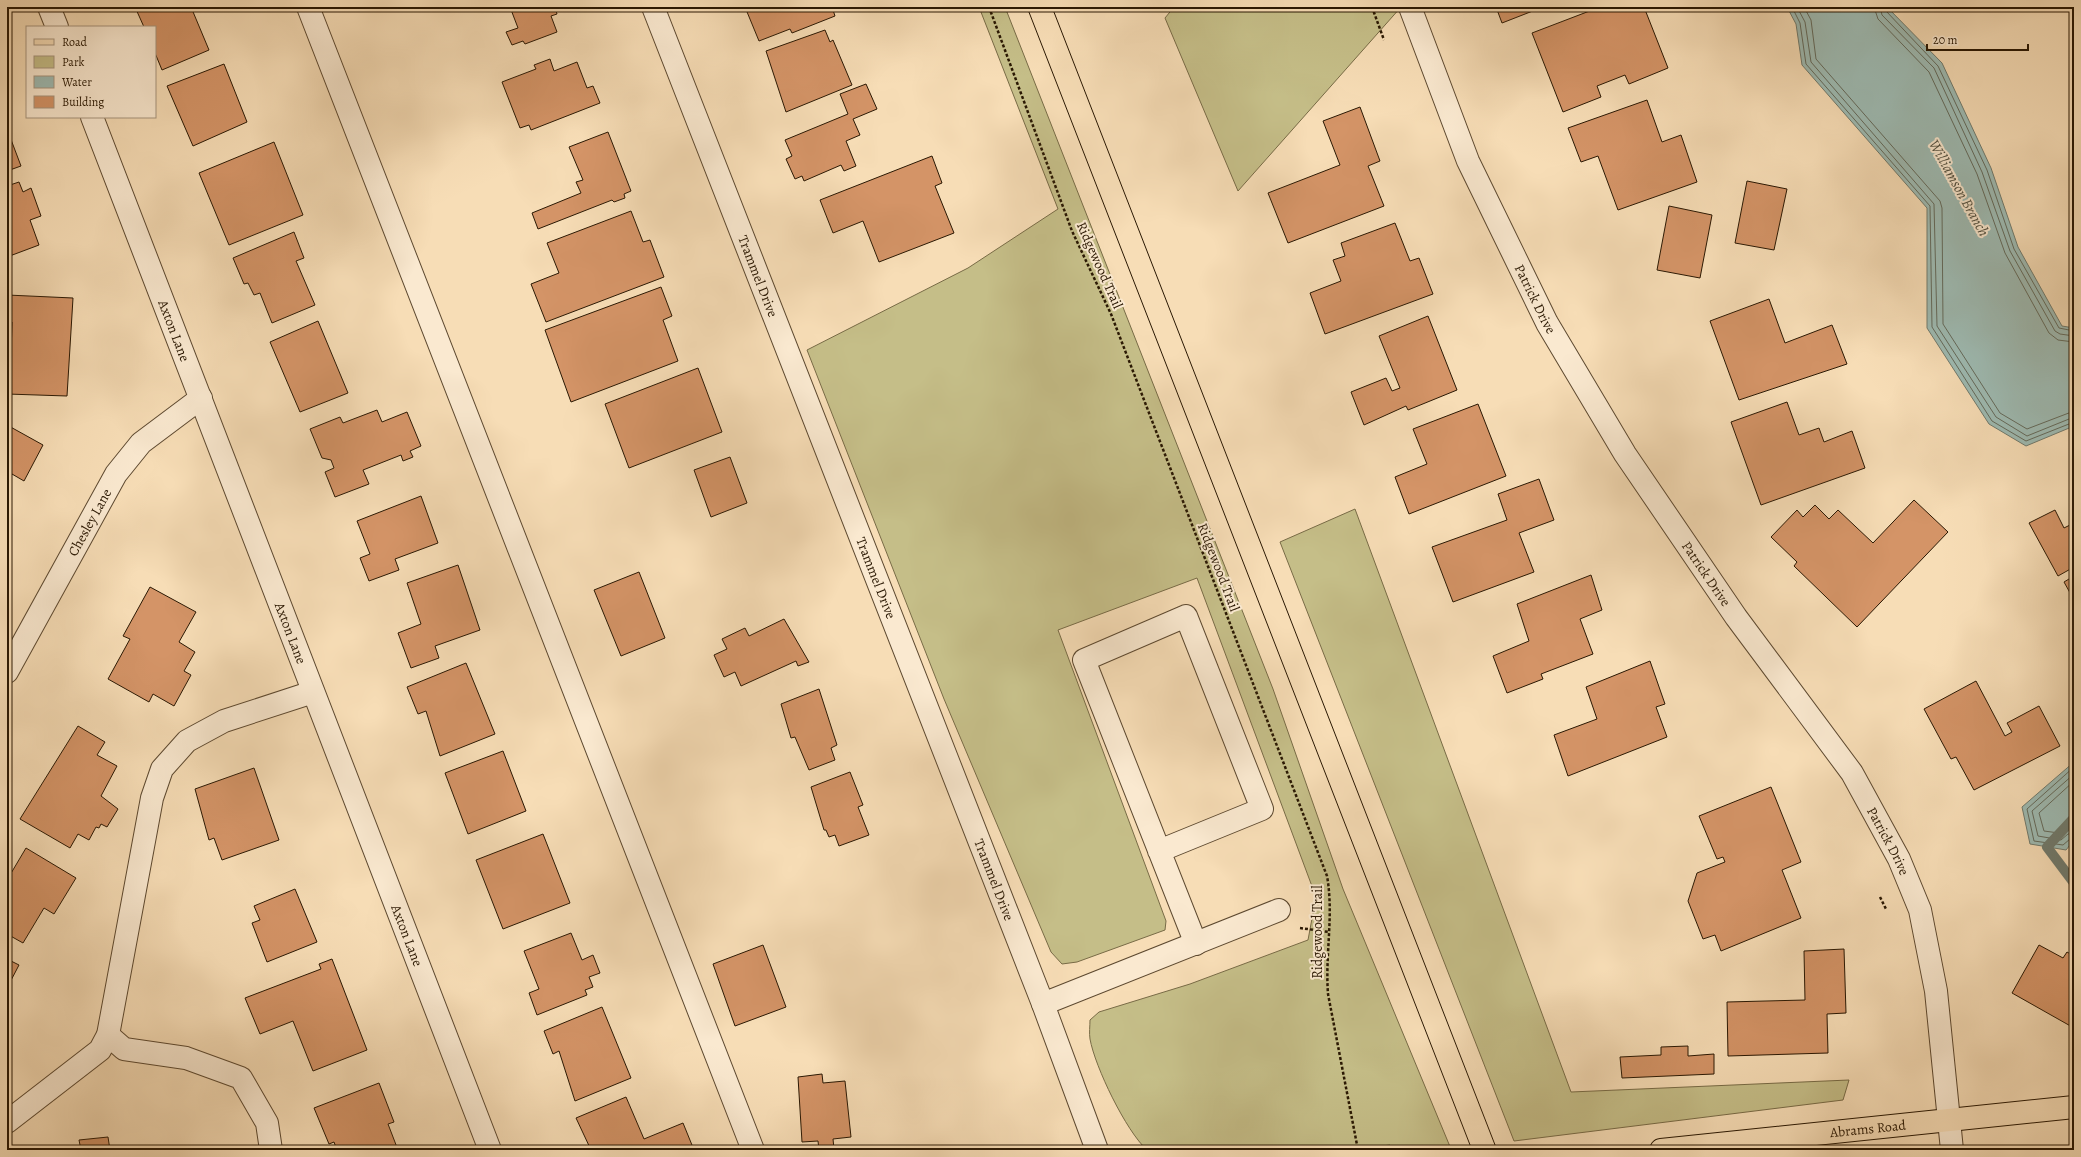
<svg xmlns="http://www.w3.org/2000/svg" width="2081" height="1157" font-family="Alegreya,serif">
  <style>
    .green { fill: #c5be88; stroke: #786b46 }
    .water { fill: #9ebbb3; stroke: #707a6d }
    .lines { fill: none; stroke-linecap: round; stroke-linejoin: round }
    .shore { stroke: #646a5b; stroke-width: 1 }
    .stream { stroke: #707a6d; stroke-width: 10 }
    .building { fill: #d49467; stroke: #2a1803 }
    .minor-casing { stroke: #5d4930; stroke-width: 24 }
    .major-casing { stroke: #2a1803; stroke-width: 24 }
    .path { stroke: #2a1803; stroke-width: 2.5; stroke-dasharray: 3 2; stroke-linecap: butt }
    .minor { stroke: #fae9d0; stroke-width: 22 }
    .major { stroke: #f7ddb6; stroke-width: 22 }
    .tram { stroke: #2a1803; stroke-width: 1 }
    .labels { text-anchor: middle; stroke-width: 4; stroke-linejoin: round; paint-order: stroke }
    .street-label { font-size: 14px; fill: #2a1803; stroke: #fae9d0 }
    .water-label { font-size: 15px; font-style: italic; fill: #535141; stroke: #fae9d0 }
  </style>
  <rect width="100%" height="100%" fill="#f7ddb6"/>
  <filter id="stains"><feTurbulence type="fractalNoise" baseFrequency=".005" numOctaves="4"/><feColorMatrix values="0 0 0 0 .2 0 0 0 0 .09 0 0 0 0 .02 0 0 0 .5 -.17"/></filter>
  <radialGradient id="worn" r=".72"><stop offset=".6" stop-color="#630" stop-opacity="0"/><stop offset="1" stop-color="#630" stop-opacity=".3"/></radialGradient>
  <!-- green -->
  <path class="green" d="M979 7H1005L1273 689 1343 889 1451 1149 1391 1150 1390 1145 1349 1150V1147L1328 1150H1147C1126 1131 1095 1067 1090 1039 1089 1033 1090 1026 1090 1020L1099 1012 1190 984 1308 940 1316 897 1197 578 1058 630 1166 921 1165 930 1077 962 1062 964 1051 952 944 699 807 350 968 268 1058 209Z
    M1174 7H1401L1238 191 1165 18Z
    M1355 509 1571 1092 1849 1080 1843 1100 1514 1141 1280 542Z"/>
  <!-- water -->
  <path class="water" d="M1787 7H1887L1942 63 1991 168 2018 247 2062 326 2074 328V426L2026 446 1989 424 1927 328V208L1802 65 1796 24Z
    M2074 762V840L2066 850 2030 844 2022 807Z"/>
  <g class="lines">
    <!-- shore -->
    <path class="shore" d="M1792 7 1800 23 1806 64 1930 206 1932 327 1992 421 2026 441 2074 422
      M1797 7 1805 22 1811 62 1934 204 1937 326 1996 417 2027 436 2074 417
      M1804 7 1811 20 1816 59 1940 201 1942 208 1943 324 2000 413 2027 429 2074 411
      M1874 7 1878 19 1929 72 1977 174 2005 253 2049 333 2058 340 2074 342
      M1880 7 1882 15 1934 68 1982 172 2010 251 2055 331 2060 334 2074 336
      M1885 7 1886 11 1938 66 1987 170 2014 249 2059 328 2074 331
      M2074 767 2027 809 2034 841 2063 845 2070 839 2074 838
      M2074 774 2032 811 2038 836 2061 840 2068 834 2074 833
      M2074 781 2039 813 2044 831 2059 833 2066 828 2074 827"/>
    <!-- stream -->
    <path class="stream" d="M2074 818 2047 847 2074 883"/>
  </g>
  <!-- building -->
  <path class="building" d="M135 7H191L209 50 162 70 155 53V27H144Z
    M510 7H555L557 14 551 16 557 32 525 44 523 41 512 45 506 32 518 28Z
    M745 7H832L835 16 792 33 790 29 759 41Z
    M1496 7H1543L1502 23Z
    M1600 7H1644L1668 68 1629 84 1625 75 1597 86 1601 97 1563 112 1532 33Z
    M825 30 830 42 833 40 852 85 786 112 766 51Z
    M550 59 554 71 577 62 587 88 593 86 600 103 531 130 529 125 520 128 502 82 536 69 534 65Z
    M224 64 247 122 193 146 167 86Z
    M866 84 877 109 853 119 860 135 846 141 856 166 844 171 841 165 804 181 802 176 795 179 786 159 792 156 785 140 848 114 840 94Z
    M1647 100 1662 142 1681 135 1697 182 1618 210 1598 156 1581 162 1568 128Z
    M1360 107 1380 161 1368 166 1384 206 1288 243 1268 193 1340 165 1323 121Z
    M7 129 21 166 7 171Z
    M608 132 631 191 624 194 625 198 614 202 612 200 538 229 532 213 581 193 576 182 583 180 569 147Z
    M274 142 303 215 229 245 199 173Z
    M932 156 942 183 935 186 954 233 879 262 863 221 833 233 820 200Z
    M1747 181 1787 189 1774 250 1735 243Z
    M19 182 23 192 31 188 41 216 30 220 39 245 7 257V186Z
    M1669 206 1712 215 1700 278 1657 270Z
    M631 211 643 242 650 240 664 277 546 322 531 284 559 273 547 243Z
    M1395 223 1410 261 1419 258 1433 294 1325 334 1310 293 1341 281 1333 260 1345 256 1341 243Z
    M294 232 304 258 296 261 315 305 272 323 260 293 254 295 248 283 244 284 233 258Z
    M661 287 672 316 663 320 678 361 571 402 545 330Z
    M7 295 73 298 67 396 7 394V355H11L12 322H7Z
    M1769 299 1785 343 1832 325 1847 364 1739 400 1710 321Z
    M1428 316 1457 390 1408 410 1406 406 1364 425 1351 392 1386 378 1392 391 1400 388 1379 336Z
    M318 321 348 393 300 412 270 342Z
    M698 368 722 432 629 468 605 404Z
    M1787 402 1799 435 1819 428 1824 442 1852 431 1865 468 1761 505 1731 422Z
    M1478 404 1506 476 1409 514 1395 477 1427 464 1413 429Z
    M377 410 382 422 407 412 421 446 410 451 413 457 403 461 401 455 363 470 369 484 335 497 325 472 334 468 331 460 322 458 310 429 340 417 343 423Z
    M7 425 43 445 24 481 12 474 7 484Z
    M730 457 747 503 711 517 694 470Z
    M1539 479 1554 520 1519 533 1534 572 1453 602 1432 547 1507 520 1498 494Z
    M421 496 438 543 395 559 399 570 369 581 360 558 370 554 357 521Z
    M1914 500 1948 532 1857 627 1794 566 1797 562 1771 537 1797 510 1803 517 1815 505 1829 519 1838 510 1873 543Z
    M2055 510 2064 528 2074 523V567L2058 576 2029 523Z
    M458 565 480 630 435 646 439 658 411 668 398 633 421 624 407 583Z
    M639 572 665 638 621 656 594 590Z
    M1591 575 1602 610 1580 619 1593 654 1541 674 1543 679 1507 693 1493 656 1529 641 1517 604Z
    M2074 576V600L2064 582Z
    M150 587 196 612 179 642 195 652 184 671 191 675 174 706 153 694 149 702 108 679 130 639 123 636Z
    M784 619 809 662 798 666 796 661 741 686 735 672 724 677 714 655 727 649 722 639 745 628 749 636Z
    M1650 661 1665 704 1656 707 1667 737 1568 776 1554 735 1597 719 1586 687Z
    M466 663 495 734 440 756 426 711 418 714 407 687Z
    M1976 681 2005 736 2012 732 2007 723 2039 706 2060 746 1974 790 1956 757 1951 759 1924 709Z
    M819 689 837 745 831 748 835 760 809 770 795 737 791 738 781 704Z
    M78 726 105 742 97 755 117 766 101 796 118 809 107 827 101 824 99 828 96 827 89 840 78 834 70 848 20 819Z
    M503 751 526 811 468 834 445 773Z
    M254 768 279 840 222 860 214 838 209 840 195 789Z
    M850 772 863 805 858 807 869 835 839 846 835 835 829 837 826 830H824L811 787Z
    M1771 787 1801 862 1782 870 1801 918 1721 951 1715 935 1703 939 1688 901 1697 873 1725 862 1723 857 1717 859 1699 816Z
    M543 834 570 903 503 929 476 860Z
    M26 848 76 878 54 914 44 908 23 943 7 934V880Z
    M295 889 317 942 267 962 252 923 260 920 254 906Z
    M571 933 582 960 593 955 600 973 589 977 593 987 585 990 587 995 537 1015 529 993 539 989 524 951Z
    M763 945 786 1007 735 1026 713 964Z
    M2039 945 2063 958 2067 952 2074 956V1028L2012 993Z
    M1844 949 1846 1013 1827 1014 1828 1053 1728 1056 1727 1002 1805 1000 1804 951Z
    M7 959 19 965 7 988Z
    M332 959 367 1050 313 1071 293 1021 260 1034 245 998 321 969 319 964Z
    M602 1007 631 1078 575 1101 559 1051 553 1054 544 1031Z
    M1688 1046V1056L1714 1054V1074L1622 1078 1620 1057 1661 1055V1047Z
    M822 1074 823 1083 845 1081 851 1137 833 1139 834 1149 819 1150 818 1141 802 1142 798 1077Z
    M379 1083 394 1122 388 1124 398 1150H337L334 1142 329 1144 314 1108Z
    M626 1097 644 1139 683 1123 694 1150H591L576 1118Z
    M108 1137 110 1150H81L79 1140Z"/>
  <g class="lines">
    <!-- minor casing -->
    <g class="minor-casing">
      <g id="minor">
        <path d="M49 7 57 27"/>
        <path d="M308 7 753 1150"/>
        <path id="s1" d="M653 7 1043 1004 1097 1150"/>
        <path id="s2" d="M1410 7 1468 161 1547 323 1625 454 1736 617 1852 773 1899 859 1920 910 1936 991 1952 1150"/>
        <path id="s3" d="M92 117 490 1150"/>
        <path id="s4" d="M7 672 116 474 141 443 201 398"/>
        <path d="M1159 851 1262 809 1186 616 1084 660 1196 944"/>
        <path d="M1043 1004 1279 910"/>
        <path d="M108 1035 124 1049 186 1058 241 1078 267 1123 271 1150"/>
        <path d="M7 1122 100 1050 108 1035 152 798 162 769 187 741 224 721 313 692"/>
      </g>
    </g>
    <!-- major casing -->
    <g class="major-casing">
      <g id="major">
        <path id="s5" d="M1661 1150 2074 1107"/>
      </g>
    </g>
    <!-- path -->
    <path class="path" d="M989 7 1072 231 1111 314 1327 876C1334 915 1325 954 1328 994L1358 1150
      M1372 7 1384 40
      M1880 897 1886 909
      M1300 928 1329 932"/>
    <!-- minor -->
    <use href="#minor" class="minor"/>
    <!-- major -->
    <use href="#major" class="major"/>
    <!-- tram -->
    <path class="tram" d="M1027 7 1472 1150
      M1052 7 1497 1150"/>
  </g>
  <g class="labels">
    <!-- street labels -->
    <g class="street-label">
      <text transform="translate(1100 265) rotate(66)" y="5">Ridgewood Trail</text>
      <text dy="5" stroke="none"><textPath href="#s1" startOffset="289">Trammel Drive</textPath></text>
      <text dy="5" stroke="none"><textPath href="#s2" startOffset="318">Patrick Drive</textPath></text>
      <text dy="5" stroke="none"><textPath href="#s3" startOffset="229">Axton Lane</textPath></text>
      <text dy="5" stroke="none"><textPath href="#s4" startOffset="171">Chesley Lane</textPath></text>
      <text transform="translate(1219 567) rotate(69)" y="5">Ridgewood Trail</text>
      <text dy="5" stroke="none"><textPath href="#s2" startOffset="642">Patrick Drive</textPath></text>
      <text dy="5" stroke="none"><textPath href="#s1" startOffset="613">Trammel Drive</textPath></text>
      <text dy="5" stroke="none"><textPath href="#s3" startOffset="553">Axton Lane</textPath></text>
      <text dy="5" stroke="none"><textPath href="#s2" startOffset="966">Patrick Drive</textPath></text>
      <text dy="5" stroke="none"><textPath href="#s1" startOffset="937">Trammel Drive</textPath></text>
      <text transform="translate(1317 932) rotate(-90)" y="5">Ridgewood Trail</text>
      <text dy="5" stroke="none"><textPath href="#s3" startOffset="877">Axton Lane</textPath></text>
      <text dy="5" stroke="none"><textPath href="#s5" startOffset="208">Abrams Road</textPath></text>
    </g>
    <!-- water labels -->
    <g class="water-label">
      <text transform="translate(1959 188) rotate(61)" y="5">Williamson Branch</text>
    </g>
  </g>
  <!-- margin -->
  <rect width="2081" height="1157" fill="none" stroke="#f7ddb6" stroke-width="24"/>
  <rect x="8" y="8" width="2065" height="1141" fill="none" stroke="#2a1803" stroke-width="2"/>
  <rect x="12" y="12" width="2057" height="1133" fill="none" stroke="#2a1803"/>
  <!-- legend -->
  <rect x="26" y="26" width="130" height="92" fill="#fae9d0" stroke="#a7957e"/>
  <rect x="34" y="39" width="20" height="6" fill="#f7ddb6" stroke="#a7957e"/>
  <text x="62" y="46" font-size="12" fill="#2a1803">Road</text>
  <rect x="34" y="56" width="20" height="12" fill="#c5be88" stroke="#a7957e"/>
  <text x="62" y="66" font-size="12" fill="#2a1803">Park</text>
  <rect x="34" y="76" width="20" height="12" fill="#9ebbb3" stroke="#a7957e"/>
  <text x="62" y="86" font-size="12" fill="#2a1803">Water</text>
  <rect x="34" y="96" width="20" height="12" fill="#d49467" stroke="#a7957e"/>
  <text x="62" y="106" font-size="12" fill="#2a1803">Building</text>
  <!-- scale -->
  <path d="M1927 44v6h101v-6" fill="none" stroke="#2a1803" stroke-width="2"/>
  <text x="1933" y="44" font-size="12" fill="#2a1803" stroke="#fae9d0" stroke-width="3" paint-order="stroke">20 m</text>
  <rect width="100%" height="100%" filter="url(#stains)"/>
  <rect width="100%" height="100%" fill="url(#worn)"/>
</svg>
